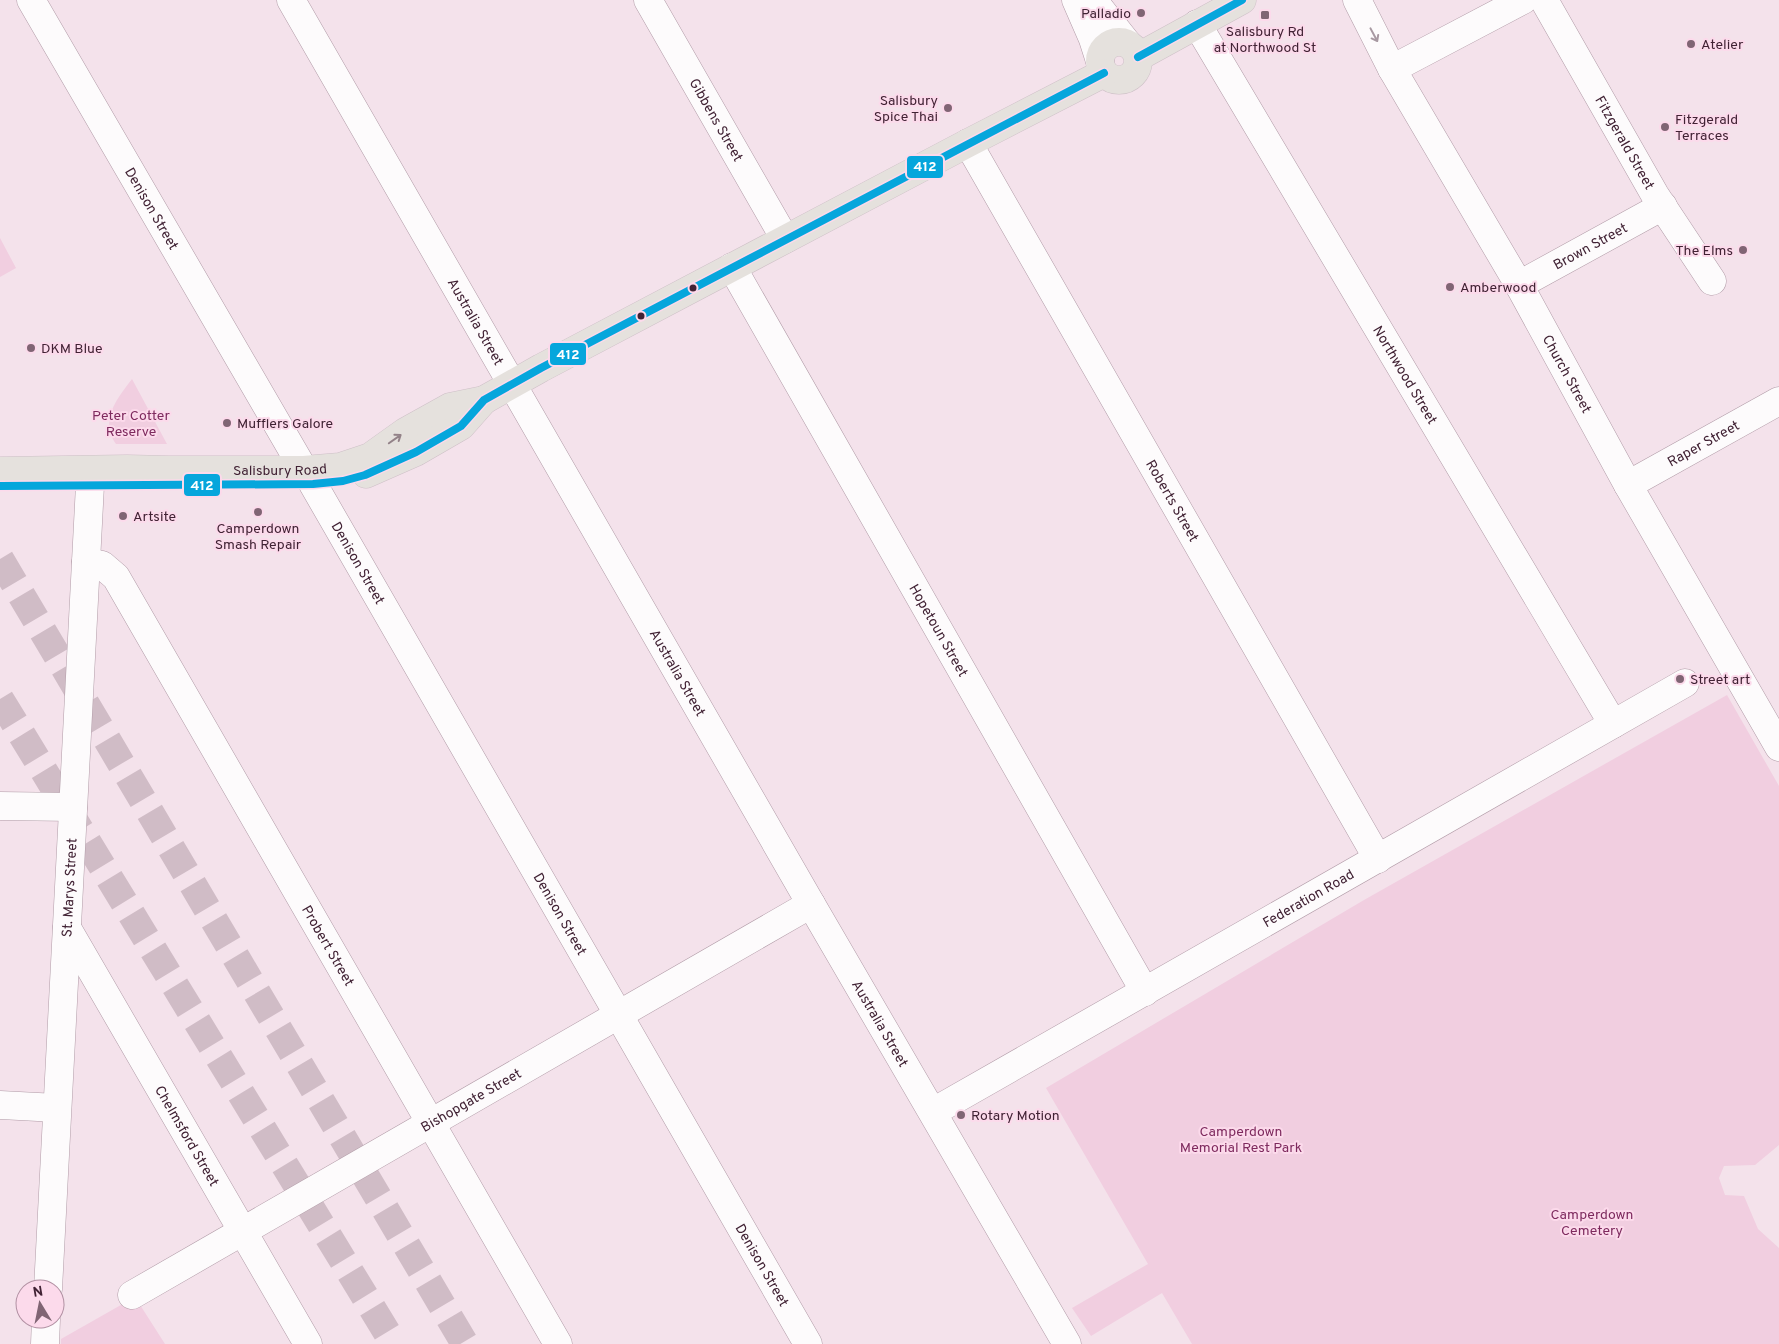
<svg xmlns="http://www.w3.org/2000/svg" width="1779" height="1344" font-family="Overpass,sans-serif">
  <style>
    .green { fill: #f1cee0 }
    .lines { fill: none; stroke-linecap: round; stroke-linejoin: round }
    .highway-tunnel { stroke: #d0bcc6; stroke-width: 28; stroke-dasharray: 28 14; stroke-linecap: butt }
    .minor-casing { stroke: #b19ba7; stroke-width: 29 }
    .major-casing { stroke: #cec0c7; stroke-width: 29 }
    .minor { stroke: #fdfbfc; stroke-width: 28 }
    .major { stroke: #e5e1dd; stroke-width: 28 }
    .bus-1-casing { stroke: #fcdaeb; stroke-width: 11 }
    .bus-1 { stroke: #06a6dc; stroke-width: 8 }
    .oneway { stroke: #a899a2 }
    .oneway2 { stroke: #938288 }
    .poi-dot { fill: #806574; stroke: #fcdaeb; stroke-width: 2 }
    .bus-dot { fill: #412234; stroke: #fcdaeb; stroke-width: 2 }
    .labels { text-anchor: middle; stroke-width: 4; stroke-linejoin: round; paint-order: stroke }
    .poi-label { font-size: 14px; fill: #412234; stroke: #fcdaeb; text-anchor: start }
    .street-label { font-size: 14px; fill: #412234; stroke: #fcdaeb }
    .park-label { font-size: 14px; fill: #7e2a5e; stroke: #fcdaeb }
    .line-badge { stroke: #fcdaeb; stroke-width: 2 }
    .badge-label { font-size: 14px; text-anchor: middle; font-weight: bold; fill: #fff }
  </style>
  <rect width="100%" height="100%" fill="#f4e2eb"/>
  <!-- green -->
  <path class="green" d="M0 238 16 268 0 277Z
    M132 379 167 444H116C99 420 117 399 132 379Z
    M1727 695 1779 786V1145L1755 1165 1724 1166 1719 1178 1725 1195 1744 1196 1758 1229 1779 1248V1344H1192L1162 1293 1091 1336 1072 1308 1148 1264 1046 1088 1364 900Z
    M135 1297 165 1344H61V1339Z"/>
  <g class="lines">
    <!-- highway-tunnel -->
    <path class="highway-tunnel" d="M0 559 465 1344
      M0 699 394 1344"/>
    <!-- minor casing -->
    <g class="minor-casing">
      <g id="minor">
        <path id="s1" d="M31 0 304 470"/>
        <path id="s2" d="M291 0 811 904 1067 1344"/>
        <path id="s3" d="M648 0 785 239"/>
        <path d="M1076 0 1093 39 1100 61"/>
        <path d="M1093 0 1127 43"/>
        <path id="s4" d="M1357 0 1392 69 1519 285 1628 485 1779 747"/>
        <path id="s5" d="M1544 0 1655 195 1712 281"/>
        <path id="s6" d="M1197 24 1613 724"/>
        <path d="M1392 69 1523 0"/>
        <path id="s7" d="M968 143 1378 859"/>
        <path id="s8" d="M732 267 1145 992"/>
        <path id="s9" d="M1519 285 1663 206"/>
        <path id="s10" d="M313 484 808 1344"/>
        <path id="s11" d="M1628 485 1779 401"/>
        <path id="s12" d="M86 562 102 565 116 577 558 1344"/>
        <path d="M0 806 73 807"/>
        <path id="s13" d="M67 928 308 1344"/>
        <path d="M0 1105 57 1108"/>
        <path id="s14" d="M933 1112 1685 683"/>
        <path id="s15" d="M48 1289 90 485"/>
        <path id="s16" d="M132 1295 811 904"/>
        <path d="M45 1344 46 1319"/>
      </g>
    </g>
    <!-- major casing -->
    <g class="major-casing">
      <g id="major">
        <circle cx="1119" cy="61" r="19"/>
        <path d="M1138 57 1242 0"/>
        <path id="s17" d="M0 471 127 469 168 470H304L340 467 370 457 405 432 450 407 484 400 541 368 968 143 1104 73"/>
        <path d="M366 474 416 452 461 426 484 400"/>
      </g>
    </g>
    <!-- minor -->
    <use href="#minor" class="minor"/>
    <!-- major -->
    <use href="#major" class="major"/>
    <!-- bus-1 casing -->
    <g class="bus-1-casing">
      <path id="bus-1" d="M1138 57 1242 0
        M0 486 313 484 343 481 365 475 416 452 461 426 484 400 541 368 1104 73"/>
    </g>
    <!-- bus-1 -->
    <use href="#bus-1" class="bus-1"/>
  </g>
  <!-- one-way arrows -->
  <defs><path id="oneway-shaft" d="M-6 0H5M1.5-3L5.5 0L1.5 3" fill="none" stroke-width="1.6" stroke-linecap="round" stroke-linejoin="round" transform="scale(1.25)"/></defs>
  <use class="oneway" href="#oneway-shaft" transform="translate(1374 35) rotate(62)"/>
  <use class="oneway2" href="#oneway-shaft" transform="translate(395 439) rotate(-35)"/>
  <!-- markers -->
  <g class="poi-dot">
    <circle cx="1141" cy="13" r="5"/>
    <rect x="1260" y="10" width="10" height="10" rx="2.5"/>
    <circle cx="1691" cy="44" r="5"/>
    <circle cx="948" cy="108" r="5"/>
    <circle cx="1665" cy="127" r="5"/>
    <circle cx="1743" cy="250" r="5"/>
    <circle cx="1450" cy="287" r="5"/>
    <circle cx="31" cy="348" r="5"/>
    <circle cx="227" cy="423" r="5"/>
    <circle cx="258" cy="512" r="5"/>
    <circle cx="123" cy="516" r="5"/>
    <circle cx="1680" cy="679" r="5"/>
    <circle cx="961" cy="1115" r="5"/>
  </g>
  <g class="bus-dot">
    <circle cx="693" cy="288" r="4.5"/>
    <circle cx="641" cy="316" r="4.5"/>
  </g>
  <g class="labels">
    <!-- poi labels -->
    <g class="poi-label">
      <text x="1131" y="18" text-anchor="end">Palladio</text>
      <text x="1265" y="36" text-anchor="middle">Salisbury Rd<tspan x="1265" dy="16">at Northwood St</tspan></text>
      <text x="1701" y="49">Atelier</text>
      <text x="938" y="105" text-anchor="end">Salisbury<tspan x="938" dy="16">Spice Thai</tspan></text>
      <text x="1675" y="124">Fitzgerald<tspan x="1675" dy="16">Terraces</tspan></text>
      <text x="1733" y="255" text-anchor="end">The Elms</text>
      <text x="1460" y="292">Amberwood</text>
      <text x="41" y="353">DKM Blue</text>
      <text x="237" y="428">Mufflers Galore</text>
      <text x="133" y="521">Artsite</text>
      <text x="258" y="533" text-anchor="middle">Camperdown<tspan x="258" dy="16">Smash Repair</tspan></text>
      <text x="1690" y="684">Street art</text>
      <text x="971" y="1120">Rotary Motion</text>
    </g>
    <!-- street labels -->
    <g class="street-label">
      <text dy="5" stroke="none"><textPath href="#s3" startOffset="138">Gibbens Street</textPath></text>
      <text dy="5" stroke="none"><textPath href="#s5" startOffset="164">Fitzgerald Street</textPath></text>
      <text dy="5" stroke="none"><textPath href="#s1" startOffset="241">Denison Street</textPath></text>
      <text dy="5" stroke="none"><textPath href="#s9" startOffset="81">Brown Street</textPath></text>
      <text dy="5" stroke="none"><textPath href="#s2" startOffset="371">Australia Street</textPath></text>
      <text dy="5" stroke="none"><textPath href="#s6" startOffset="408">Northwood Street</textPath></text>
      <text dy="5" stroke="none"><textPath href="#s4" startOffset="429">Church Street</textPath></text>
      <text dy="5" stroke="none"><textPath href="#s11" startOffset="86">Raper Street</textPath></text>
      <text dy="5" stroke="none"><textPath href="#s17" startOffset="280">Salisbury Road</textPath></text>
      <text dy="5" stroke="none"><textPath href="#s7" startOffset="412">Roberts Street</textPath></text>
      <text dy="5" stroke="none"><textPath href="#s10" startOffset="91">Denison Street</textPath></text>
      <text dy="5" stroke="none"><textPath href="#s8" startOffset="418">Hopetoun Street</textPath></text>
      <text dy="5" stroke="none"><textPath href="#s2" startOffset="776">Australia Street</textPath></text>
      <text dy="5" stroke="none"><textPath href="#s15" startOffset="402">St. Marys Street</textPath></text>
      <text dy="5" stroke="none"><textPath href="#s14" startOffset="432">Federation Road</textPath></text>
      <text dy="5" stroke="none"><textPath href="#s10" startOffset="496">Denison Street</textPath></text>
      <text dy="5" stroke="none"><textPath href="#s12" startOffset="460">Probert Street</textPath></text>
      <text dy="5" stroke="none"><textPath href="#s2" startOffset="1181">Australia Street</textPath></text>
      <text dy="5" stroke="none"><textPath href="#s16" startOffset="391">Bishopgate Street</textPath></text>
      <text dy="5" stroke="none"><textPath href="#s13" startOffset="240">Chelmsford Street</textPath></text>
      <text dy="5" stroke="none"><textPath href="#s10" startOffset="901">Denison Street</textPath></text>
    </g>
    <!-- park labels -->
    <g class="park-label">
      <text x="131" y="420">Peter Cotter<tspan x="131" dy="16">Reserve</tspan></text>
      <text x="1241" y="1136">Camperdown<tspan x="1241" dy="16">Memorial Rest Park</tspan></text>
      <text x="1592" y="1219">Camperdown<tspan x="1592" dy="16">Cemetery</tspan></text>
    </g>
  </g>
  <g class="line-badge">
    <rect x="906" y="155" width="38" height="24" rx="5" fill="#06a6dc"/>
    <rect x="549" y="342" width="38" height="24" rx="5" fill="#06a6dc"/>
    <rect x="183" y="473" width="38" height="24" rx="5" fill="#06a6dc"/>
  </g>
  <g class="badge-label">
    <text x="925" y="171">412</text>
    <text x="568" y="359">412</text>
    <text x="202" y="490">412</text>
  </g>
  <!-- north arrow -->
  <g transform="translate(40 1304) rotate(350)"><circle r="24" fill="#fcdaeb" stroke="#b190a2"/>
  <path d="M0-4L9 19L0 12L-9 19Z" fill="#806574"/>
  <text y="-8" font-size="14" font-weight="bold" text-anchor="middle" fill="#412234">N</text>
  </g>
</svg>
